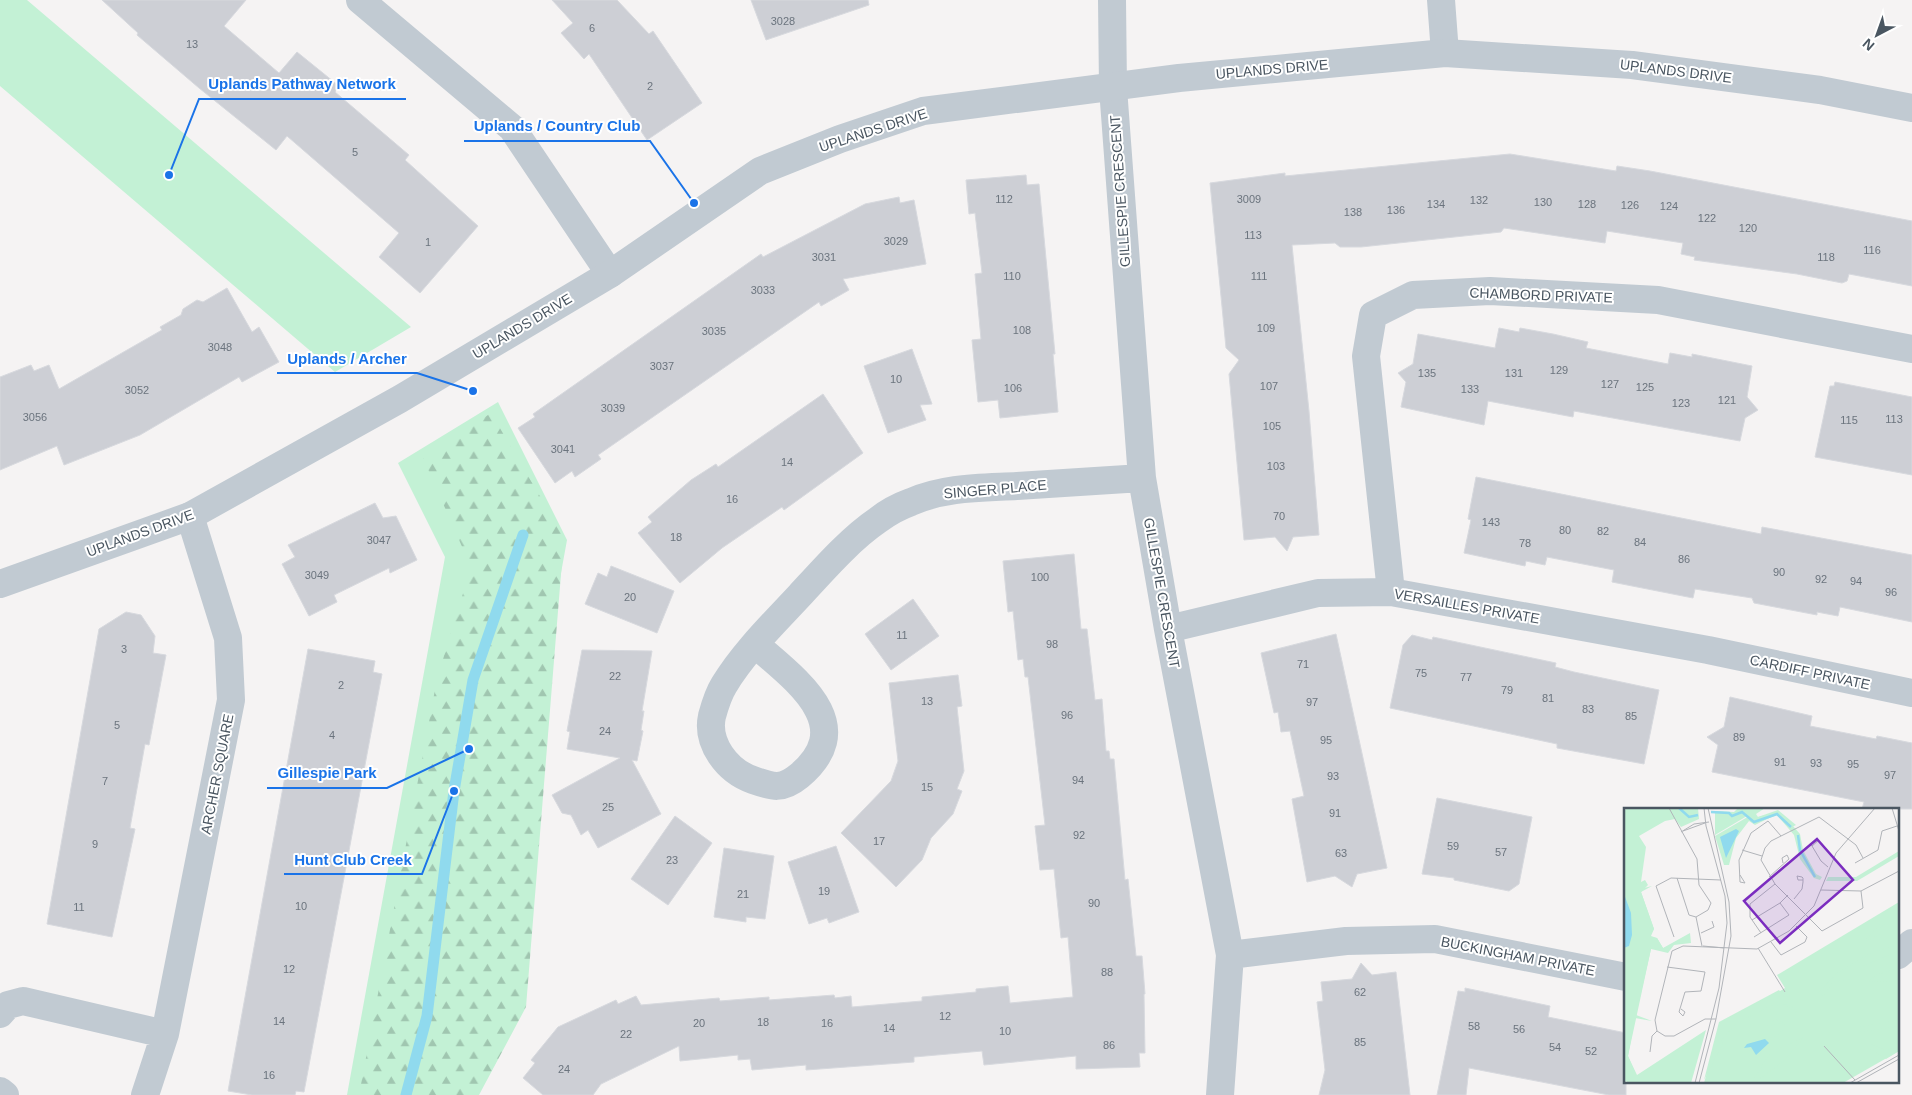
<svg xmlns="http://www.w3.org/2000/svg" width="1912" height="1095" font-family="Arial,sans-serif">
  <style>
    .green { fill: #c3f1d5 }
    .forest { fill: url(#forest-firs) }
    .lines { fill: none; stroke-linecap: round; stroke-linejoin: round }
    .stream { stroke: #90daee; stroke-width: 11 }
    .building { fill: #cdcfd5; stroke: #d7d9de }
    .minor { stroke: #c1cad2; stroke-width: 28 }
    .tertiary { stroke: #c1cad2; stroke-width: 28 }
    .labels { text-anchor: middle; stroke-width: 4; stroke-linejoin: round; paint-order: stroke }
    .number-label { font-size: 11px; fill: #6b747e }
    .street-label { font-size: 14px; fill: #4a5661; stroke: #fff }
    .inset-river { fill: none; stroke: #90daee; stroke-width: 2.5 }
    .inset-road { fill: none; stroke: #b1b4b9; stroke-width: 1 }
    .view { fill: #7b2cbf; fill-opacity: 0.15; stroke: #7b2cbf; stroke-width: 2.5 }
    .inset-edge { fill: none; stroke: #4a5661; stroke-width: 2.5 }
    .leader { fill: none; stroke: #1a73e8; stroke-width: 2 }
    .callout-dot { fill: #1a73e8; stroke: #fff; stroke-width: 2 }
    .callout-label { font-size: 15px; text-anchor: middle; font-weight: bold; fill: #1a73e8; stroke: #fff; stroke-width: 4; stroke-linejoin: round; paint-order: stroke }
  </style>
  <defs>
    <pattern id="forest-firs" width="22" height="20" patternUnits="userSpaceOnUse" patternTransform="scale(1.25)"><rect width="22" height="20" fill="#c3f1d5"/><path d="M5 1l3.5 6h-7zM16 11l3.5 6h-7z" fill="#a0c6b0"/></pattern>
  </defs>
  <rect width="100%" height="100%" fill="#f5f3f3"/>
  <!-- green -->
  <path class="green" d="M0 0H27L411 327 335 372 0 86Z
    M498 402 567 540 466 1095H347L445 557 398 463Z"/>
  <!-- forest -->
  <path class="forest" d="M491 413 564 537 526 1007 479 1095H359L437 679 471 567 423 458Z"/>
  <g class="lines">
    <!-- stream -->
    <path class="stream" d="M406 1095 427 1016 454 791 473 680 523 535"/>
  </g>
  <!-- building -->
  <path class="building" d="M102 0H246L224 26 279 73 297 52 339 86 335 92 409 155 405 160 478 226 420 293 379 257 399 233 287 136 276 150 199 88 137 35 138 33Z
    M552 0H617L649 34 653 31 702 103 647 140 589 54 584 59 561 33 573 23Z
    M751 0H868L869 5 766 40Z
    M1510 154 1616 171 1617 166 1650 171 1912 221V286L1849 274 1847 281 1842 283 1797 274 1694 260 1695 257 1681 254 1683 243 1607 231 1605 243 1504 228 1501 232 1361 247H1340L1335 243 1292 245 1309 411 1319 535 1293 537 1287 551 1275 537 1244 540 1229 374 1239 360 1226 348 1210 183 1285 173V176Z
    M1026 175 1027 185 1039 184 1055 354H1053L1058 412 1000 418 998 400 978 402 972 340 981 339 975 274 982 273 975 213 969 214 966 180Z
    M899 197 900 203 914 200 926 264 843 279 849 290 821 306 819 302 598 455 601 459 575 477 572 471 555 483 518 428 535 417 533 414 761 254 763 257 865 204Z
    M227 288 252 332 259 327 279 362 242 382 239 377 140 435 64 465 57 446 0 470V377L31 365 34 371 49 365 59 389 162 330 160 327 181 315 183 309 197 300 203 302Z
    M1499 328 1519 332 1520 328 1553 334 1588 342 1586 348 1668 364 1670 353 1692 357V354L1752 366 1747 397 1758 410 1745 418 1740 441 1574 411 1573 417 1488 401 1484 425 1401 407 1406 382 1398 373 1413 364 1418 334 1495 348Z
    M912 349 932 404 920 405 926 420 888 433 864 366Z
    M1835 382 1912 397V475L1815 457 1830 386H1834Z
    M823 394 863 453 784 510 782 507 722 548 680 583 638 533 652 522 648 517 691 480 716 464 718 467Z
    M1476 477 1761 534 1762 527 1912 555V622L1840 607 1838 616 1817 612V615L1754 603 1752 598 1695 589 1693 598 1612 582 1614 570 1547 557 1545 565 1526 561 1525 566 1464 553 1471 520 1468 519Z
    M375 503 383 518 396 516 417 560 390 573 389 568 334 595 337 602 309 616 282 564 295 557 288 545Z
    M1074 554 1081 629H1087L1095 700 1102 699 1106 751H1109L1110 759H1114L1125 880 1128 879 1136 956H1142L1145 994H1144L1145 1053H1139L1140 1067 1076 1069V1056L984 1065 982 1051 914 1057V1062L806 1070V1065L752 1070 750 1059 738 1060V1055L680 1061 679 1046 601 1084 593 1095H543L523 1078 535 1063 531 1060 558 1027 616 1000 618 1004 636 996 641 1005 719 998 720 1001 769 997V1000L834 995 835 998 851 996 852 1007 922 1001V997L976 992V989L1008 986 1010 1003 1073 997 1068 937 1061 938 1054 869 1040 870 1035 826 1045 825 1028 677H1025L1023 659 1018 660 1013 611 1008 612 1003 561Z
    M611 566 674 591 657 633 585 604 598 573 607 577Z
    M913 599 939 636 891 670 865 634Z
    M126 612 141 615 155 636 153 653 166 655 149 745 145 744 130 828 135 829 112 937 47 924 99 629Z
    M1336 634 1387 868 1357 874 1352 887 1335 876 1307 882 1292 799 1304 796 1290 731 1281 732 1278 712 1274 713 1261 653Z
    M1412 635 1432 640 1433 637 1556 663 1555 667 1574 672 1659 690 1644 764 1557 748V744L1390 708 1403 645Z
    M308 649 375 661 373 672 382 674 304 1092 296 1091 295 1095H252L228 1091Z
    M582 650 652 651 642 711H644L641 730 643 731 637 761 632 760 661 814 598 848 588 830 581 835 571 815 562 813 552 795 620 758 567 749 570 732 567 731Z
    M958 675 962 706 957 707 964 771 957 789 962 791 953 814 931 838 922 860 896 887 841 833 891 781 898 761 889 683Z
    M1730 697 1812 716 1810 726 1876 739 1877 736 1912 743V809H1862L1864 802 1712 772 1718 745 1707 737 1724 727Z
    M1437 798 1532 817 1519 884 1509 891 1454 880V878L1422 874Z
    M675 816 712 843 668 905 631 879Z
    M836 846 859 912 829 923 827 918 809 924 788 862Z
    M724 848 774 856 765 919 746 917V922L714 917Z
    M1361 963 1372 975 1396 972 1410 1095H1319L1325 1070 1317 1002 1323 1001 1321 982 1352 979Z
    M1465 988 1550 1006 1548 1017 1626 1033V1095H1609L1469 1068 1466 1095H1437L1458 991 1465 992Z"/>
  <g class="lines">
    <!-- minor -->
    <path class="minor" d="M360 0 512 128 610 274
      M1112 0 1113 88 1142 478 1168 629 1230 955 1220 1095
      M1441 0 1445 53
      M1391 592 1366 356 1373 315 1413 295 1490 291 1658 300 1912 349
      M1168 629 1318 593 1391 592 1708 650 1912 693
      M756 645C796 680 860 725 799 776 782 790 773 787 753 780 727 771 706 743 712 716 715 705 719 693 724 685 744 652 774 623 800 595 823 570 850 539 878 520 887 513 900 506 911 502 945 487 981 488 1017 486 1059 483 1101 481 1142 478
      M1230 955 1346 941 1435 939 1626 977
      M1898 955 1912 943
      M0 1014 8 1005 23 1001 165 1034
      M0 1091 5 1095
      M145 1095 165 1034 231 700 228 638 190 516"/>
    <!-- tertiary -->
    <path class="tertiary" d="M0 584 190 516 400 399 610 274 760 171 840 139 923 111 1179 78 1445 53 1632 65 1820 90 1912 108"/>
  </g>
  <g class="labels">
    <!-- number labels -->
    <g class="number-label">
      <text x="783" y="25">3028</text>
      <text x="592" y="32">6</text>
      <text x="192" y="48">13</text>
      <text x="650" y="90">2</text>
      <text x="355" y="156">5</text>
      <text x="1004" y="203">112</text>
      <text x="1249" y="203">3009</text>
      <text x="1479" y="204">132</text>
      <text x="1543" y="206">130</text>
      <text x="1436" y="208">134</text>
      <text x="1587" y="208">128</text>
      <text x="1630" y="209">126</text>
      <text x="1669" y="210">124</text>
      <text x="1396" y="214">136</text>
      <text x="1353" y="216">138</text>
      <text x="1707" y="222">122</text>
      <text x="1748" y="232">120</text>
      <text x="1253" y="239">113</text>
      <text x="896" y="245">3029</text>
      <text x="428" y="246">1</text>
      <text x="1872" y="254">116</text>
      <text x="824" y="261">3031</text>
      <text x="1826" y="261">118</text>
      <text x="1012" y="280">110</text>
      <text x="1259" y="280">111</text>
      <text x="763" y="294">3033</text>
      <text x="1266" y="332">109</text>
      <text x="1022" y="334">108</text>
      <text x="714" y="335">3035</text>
      <text x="220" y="351">3048</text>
      <text x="662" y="370">3037</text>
      <text x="1559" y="374">129</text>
      <text x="1427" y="377">135</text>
      <text x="1514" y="377">131</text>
      <text x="896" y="383">10</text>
      <text x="1610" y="388">127</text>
      <text x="1269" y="390">107</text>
      <text x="1645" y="391">125</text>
      <text x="1013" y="392">106</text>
      <text x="1470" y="393">133</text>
      <text x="137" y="394">3052</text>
      <text x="1727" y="404">121</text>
      <text x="1681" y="407">123</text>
      <text x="613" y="412">3039</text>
      <text x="35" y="421">3056</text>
      <text x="1894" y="423">113</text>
      <text x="1849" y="424">115</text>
      <text x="1272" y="430">105</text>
      <text x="563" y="453">3041</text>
      <text x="787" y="466">14</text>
      <text x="1276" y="470">103</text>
      <text x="732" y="503">16</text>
      <text x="1279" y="520">70</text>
      <text x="1491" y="526">143</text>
      <text x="1565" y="534">80</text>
      <text x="1603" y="535">82</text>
      <text x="676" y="541">18</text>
      <text x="379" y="544">3047</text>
      <text x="1640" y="546">84</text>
      <text x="1525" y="547">78</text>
      <text x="1684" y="563">86</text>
      <text x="1779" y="576">90</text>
      <text x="317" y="579">3049</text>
      <text x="1040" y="581">100</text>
      <text x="1821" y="583">92</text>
      <text x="1856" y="585">94</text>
      <text x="1891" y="596">96</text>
      <text x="630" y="601">20</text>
      <text x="902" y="639">11</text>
      <text x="1052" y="648">98</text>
      <text x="124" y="653">3</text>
      <text x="1303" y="668">71</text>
      <text x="1421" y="677">75</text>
      <text x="615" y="680">22</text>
      <text x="1466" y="681">77</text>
      <text x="341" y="689">2</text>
      <text x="1507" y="694">79</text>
      <text x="1548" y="702">81</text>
      <text x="927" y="705">13</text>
      <text x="1312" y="706">97</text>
      <text x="1588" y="713">83</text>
      <text x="1067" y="719">96</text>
      <text x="1631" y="720">85</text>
      <text x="117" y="729">5</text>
      <text x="605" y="735">24</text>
      <text x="332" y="739">4</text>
      <text x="1739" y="741">89</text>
      <text x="1326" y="744">95</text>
      <text x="1780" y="766">91</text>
      <text x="1816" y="767">93</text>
      <text x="1853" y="768">95</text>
      <text x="1890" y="779">97</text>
      <text x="1333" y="780">93</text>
      <text x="1078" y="784">94</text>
      <text x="105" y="785">7</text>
      <text x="927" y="791">15</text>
      <text x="608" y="811">25</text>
      <text x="1335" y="817">91</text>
      <text x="1079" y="839">92</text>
      <text x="879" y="845">17</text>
      <text x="95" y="848">9</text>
      <text x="1453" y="850">59</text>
      <text x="1501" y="856">57</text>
      <text x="1341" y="857">63</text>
      <text x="672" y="864">23</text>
      <text x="824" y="895">19</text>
      <text x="743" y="898">21</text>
      <text x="1094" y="907">90</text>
      <text x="301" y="910">10</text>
      <text x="79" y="911">11</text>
      <text x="289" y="973">12</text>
      <text x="1107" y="976">88</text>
      <text x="1360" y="996">62</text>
      <text x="945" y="1020">12</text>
      <text x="279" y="1025">14</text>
      <text x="763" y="1026">18</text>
      <text x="699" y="1027">20</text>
      <text x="827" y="1027">16</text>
      <text x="1474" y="1030">58</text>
      <text x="889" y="1032">14</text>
      <text x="1519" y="1033">56</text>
      <text x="1005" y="1035">10</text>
      <text x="626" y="1038">22</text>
      <text x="1360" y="1046">85</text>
      <text x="1109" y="1049">86</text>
      <text x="1555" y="1051">54</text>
      <text x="1591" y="1055">52</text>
      <text x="564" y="1073">24</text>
      <text x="269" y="1079">16</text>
    </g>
    <!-- street labels -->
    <g class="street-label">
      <text transform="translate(1272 69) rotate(-5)" y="5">UPLANDS DRIVE</text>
      <text transform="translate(1676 71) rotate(7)" y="5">UPLANDS DRIVE</text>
      <text transform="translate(873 130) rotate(-18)" y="5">UPLANDS DRIVE</text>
      <text transform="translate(1120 191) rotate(-94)" y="5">GILLESPIE CRESCENT</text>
      <text transform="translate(1541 295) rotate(2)" y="5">CHAMBORD PRIVATE</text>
      <text transform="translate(522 326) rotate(-31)" y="5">UPLANDS DRIVE</text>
      <text transform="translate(995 489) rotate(-5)" y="5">SINGER PLACE</text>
      <text transform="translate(140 533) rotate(-20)" y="5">UPLANDS DRIVE</text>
      <text transform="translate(1162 593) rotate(80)" y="5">GILLESPIE CRESCENT</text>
      <text transform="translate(1467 606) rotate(10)" y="5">VERSAILLES PRIVATE</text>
      <text transform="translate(1810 672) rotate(12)" y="5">CARDIFF PRIVATE</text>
      <text transform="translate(217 774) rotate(-79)" y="5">ARCHER SQUARE</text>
      <text transform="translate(1518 956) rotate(11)" y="5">BUCKINGHAM PRIVATE</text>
    </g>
  </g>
  <!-- overview -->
  <g transform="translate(1624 808)">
    <rect width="275" height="275" fill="#f5f3f3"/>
    <path d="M3 0H74L75 11 57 19 51 11 41 13 15 28 22 39 16 81 28 78 17 84 30 121 25 129 33 130 39 140 66 125 67 135 50 137 44 145 27 141 12 207 28 213 11 210 4 248 13 267 82 222 67 275H3V270L0 272V140L5 138 0 86V3ZM154 2 172 17 168 19 153 6 131 17 125 13 112 30 105 57H100L91 28 127 7 131 10ZM275 43V48L233 73H202L204 69H232ZM275 94V243L219 275H80L96 219 161 180 153 167Z" fill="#c3f1d5"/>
    <path d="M114 0H141L132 6 134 9 154 4 162 10 176 26 179 42 192 66 198 69 196 72 190 70 176 51 170 27 153 7 130 16 123 8 91 27V3L110 4ZM7 68 13 76 21 72 24 77 17 84 30 121 27 128 33 130 39 140 27 141 4 248 12 267 0 275V140L5 138 7 105 0 71ZM261 116 256 120 257 126 240 134 255 117ZM275 137V143L239 158 226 171 209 174 199 188 194 185 213 165 248 144ZM275 160V170L271 174 245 173 252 167ZM155 182 173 205 161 196 146 198 113 215 97 232 99 235 80 272 95 214ZM151 211 160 215 161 219 153 228 145 230 144 227 156 215 142 219ZM275 212V217L270 219 235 224V219ZM180 229 160 253 131 274 130 271 146 245ZM247 236 262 242 275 239V243L262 251 245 240 244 237Z" fill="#c3f1d5"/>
    <path d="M112 21 115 23 102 50 96 29ZM0 86 7 105 8 127 5 138 0 140ZM141 231 145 235 132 247 127 239 120 240 123 236Z" fill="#90daee"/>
    <path class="inset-river" d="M55 0 65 9 74 7M87 4 105 5 108 8 118 4 130 14 153 6 167 19M174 27 176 42 191 69"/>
    <path class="inset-road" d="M45 0 73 51 75 77 87 95 84 102 72 109 65 107 53 70M268 0 275 23M59 23 81 15M57 24 70 16 85 14M188 38 195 32 187 36 188 38 197 53 204 59M118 42 138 48M231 55 254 42 258 23 273 18M116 67 121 75 116 74 115 52 127 25 144 13 157 28M145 69 165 51 163 47 158 50 159 55M197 82 237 83 275 63M237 83 239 100 198 123 151 76 137 52 141 40 147 33 195 9 232 37 239 50M170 91 178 81 179 74V70L178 69 173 68 174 72H179M72 109 78 138M128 112 156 95 164 87M77 125 90 119 88 113M137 125 126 109V96L151 76M50 129 32 78 47 70 97 72M130 129 165 107 156 95M147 134 157 147 181 134 183 129 172 118M79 138 100 140M134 140 161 184M43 159 81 164 77 183 61 184 55 204 59 208 61 204 57 201M92 211H81L50 228H41L33 223 31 212 48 143 59 138 133 141 165 123 190 98 212 45 251 0M200 238 231 272M26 244 28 228 33 223M71 275 95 180 103 115 101 88 82 18 80 0M75 275 92 211 107 128 105 94 84 0M226 275 275 247M232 275 275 251"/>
    <path class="view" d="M193 31 229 72 156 135 120 93Z"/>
    <rect width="275" height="275" class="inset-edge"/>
  </g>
  <!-- callouts -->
  <path class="leader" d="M169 175L199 99H406M694 203L650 141H464M473 391L417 373H277M469 749L387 788H267M454 791L422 874H284"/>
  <g class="callout-dot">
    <circle cx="169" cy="175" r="5"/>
    <circle cx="694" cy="203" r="5"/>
    <circle cx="473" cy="391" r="5"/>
    <circle cx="469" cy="749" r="5"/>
    <circle cx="454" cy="791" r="5"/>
  </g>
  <g class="callout-label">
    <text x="302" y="89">Uplands Pathway Network</text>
    <text x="557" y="131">Uplands / Country Club</text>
    <text x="347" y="364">Uplands / Archer</text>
    <text x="327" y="778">Gillespie Park</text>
    <text x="353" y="865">Hunt Club Creek</text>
  </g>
  <!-- north arrow -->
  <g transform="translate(1877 35) rotate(221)" stroke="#ffffff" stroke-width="4" paint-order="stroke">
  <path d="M0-4L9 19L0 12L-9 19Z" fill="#4a5661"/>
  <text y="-8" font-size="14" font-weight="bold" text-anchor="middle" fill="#4a5661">N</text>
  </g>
</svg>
